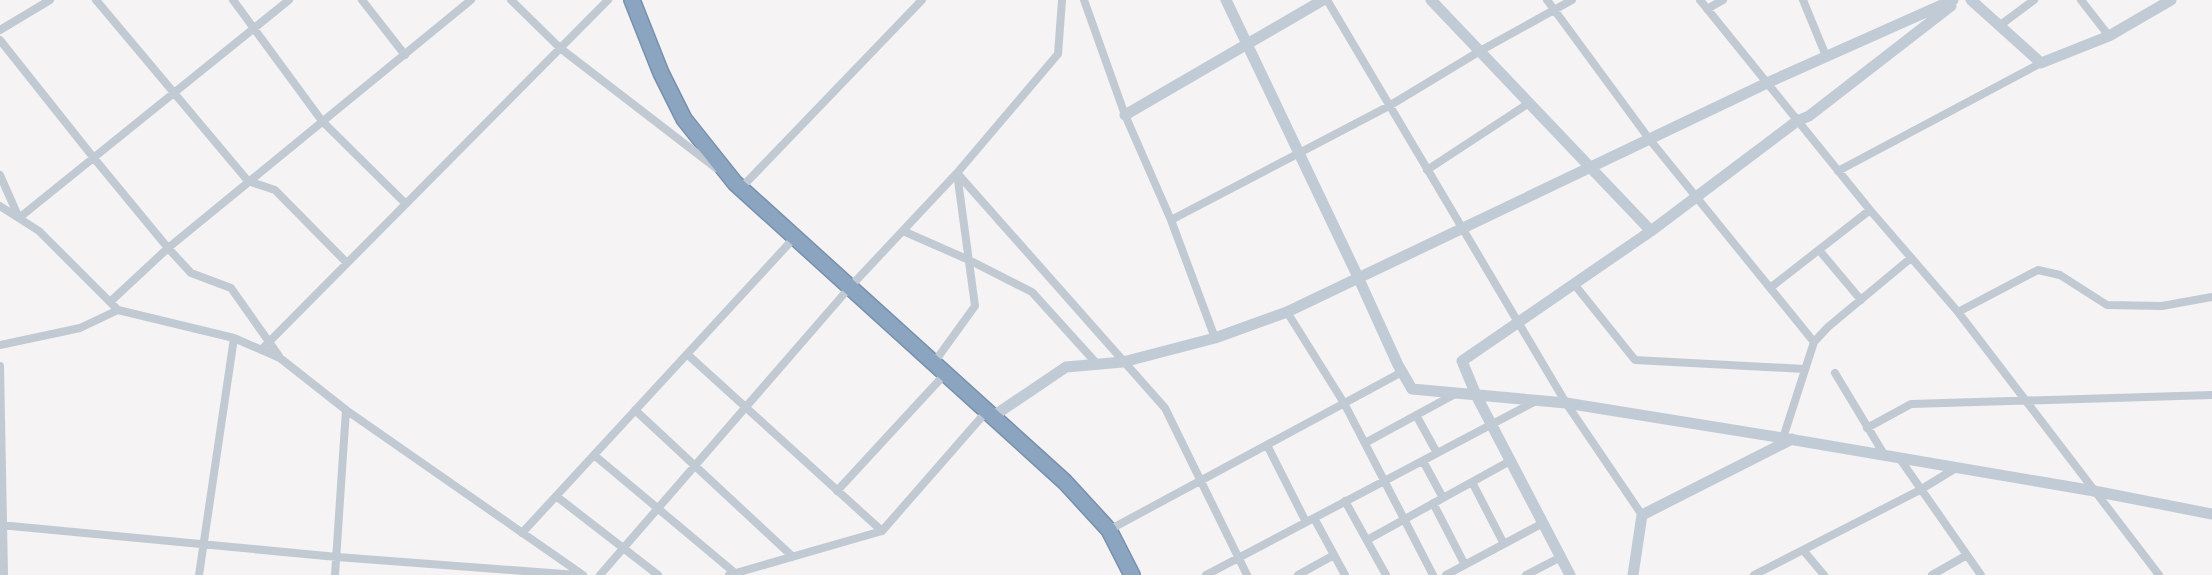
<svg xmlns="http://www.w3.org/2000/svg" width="2212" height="575" font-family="Rubik,sans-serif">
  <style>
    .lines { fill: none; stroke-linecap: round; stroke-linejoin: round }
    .highway-casing { stroke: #7690ad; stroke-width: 18 }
    .street { stroke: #c1cad2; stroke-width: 8 }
    .secondary { stroke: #c1cbd6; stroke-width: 11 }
    .highway { stroke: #8ba5c1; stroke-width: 15 }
  </style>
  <rect width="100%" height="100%" fill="#f5f3f3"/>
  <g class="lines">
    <!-- highway casing -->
    <g class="highway-casing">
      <path id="highway" d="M632 0 661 73 684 119 735 183 1065 482 1109 530 1132 575"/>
    </g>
    <!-- street -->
    <path class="street" d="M96 0 248 181 275 190 347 263
      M233 0 322 121 406 204
      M362 0 405 55
      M511 0 560 48 716 168
      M1084 0 1125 115 1171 220 1215 338
      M1327 0 1566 403 1642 515
      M1547 0 1650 140 1814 342
      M1700 0 1870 210 1958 312 2159 575
      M1803 0 1826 56
      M2081 0 2109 36
      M1707 9 1723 0
      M1999 26 2034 0
      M0 30 50 0
      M0 40 93 157 168 248 191 273 231 288 279 356
      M1427 170 1529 103
      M1838 171 2041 63
      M0 175 19 218 289 0
      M741 188 922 0
      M0 206 39 231 118 310 234 338 280 358 346 410 583 575
      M1171 220 1389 106 1480 51 1572 0
      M903 231 969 260 1032 292 1098 365
      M1819 250 1861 300
      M1574 284 1635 360 1804 369
      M1770 288 1870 210
      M110 302 168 248 471 0
      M1287 312 1344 403 1433 575
      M1958 312 2038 270 2060 275 2107 305 2162 306 2212 297
      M0 345 80 328 118 310
      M261 350 608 0
      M687 354 882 531
      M933 364 975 306 957 173 1058 54 1062 0
      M0 366 4 575
      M1835 373 1885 456
      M635 410 793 557
      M1416 415 1437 453
      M1867 428 1911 404 2212 395
      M1783 438 1814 342 1828 327 1911 258
      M1365 443 1455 394
      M1267 445 1306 522
      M594 455 735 573
      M1900 459 1981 575
      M1423 461 1443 498
      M1472 482 1504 544
      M837 491 945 374
      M556 496 658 575
      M1345 501 1386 575
      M1433 503 1465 565
      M1314 518 1345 575
      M0 525 337 557 577 575
      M1109 530 1402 372
      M522 533 795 237
      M1367 540 1510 461
      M1803 550 1824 575
      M199 575 234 338
      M335 575 346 410
      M600 575 850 287 957 173 1165 408 1247 575
      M729 575 882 531 986 412
      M1206 575 1536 401
      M1298 575 1334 555
      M1446 575 1543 523
      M1526 575 1561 557
      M1754 575 1920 490 1956 468
      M1932 575 1967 555"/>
    <!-- secondary -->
    <path class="secondary" d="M1226 0 1358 277 1398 365 1412 389 1566 403 1783 438 2094 491 2212 514
      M1431 0 1651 231
      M1971 0 2041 63 2109 36 2171 0
      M1125 115 1323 0
      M992 417 1066 367 1123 362 1215 338 1287 312 1767 83 1953 0
      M1570 575 1476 395 1462 361 1651 231 1797 121 1809 116 1951 6
      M1633 575 1642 515 1792 439"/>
    <!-- highway -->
    <use href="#highway" class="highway"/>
  </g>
</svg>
